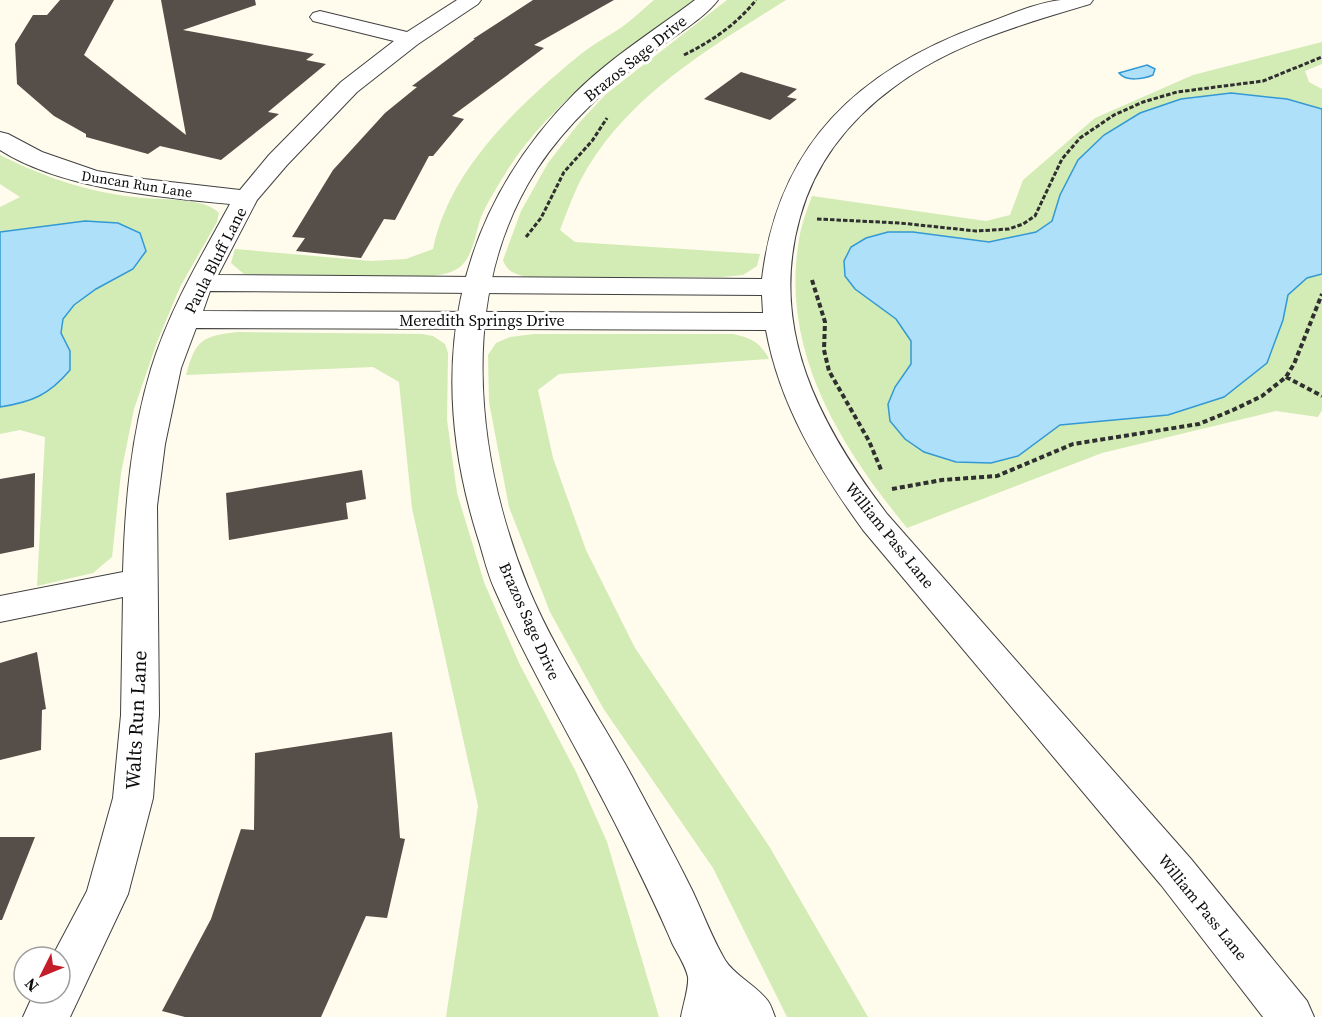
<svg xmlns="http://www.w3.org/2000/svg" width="1322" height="1017" font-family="'Source Serif 4',serif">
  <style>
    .green { fill: #d3ebb5 }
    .water { fill: #afe0f9; stroke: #3299d4; stroke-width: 1.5 }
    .building { fill: #564e49 }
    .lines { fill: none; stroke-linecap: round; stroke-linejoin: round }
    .minor-casing { stroke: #404040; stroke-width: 2 }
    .tertiary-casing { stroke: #404040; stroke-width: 2 }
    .path-far1 { stroke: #2f2f2f; stroke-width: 3; stroke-dasharray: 4.5 2; stroke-linecap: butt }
    .path { stroke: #2f2f2f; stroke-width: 4; stroke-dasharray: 5 3; stroke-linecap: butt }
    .minor { fill: #fff; fill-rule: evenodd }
    .tertiary { fill: #fff; fill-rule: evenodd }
    .labels { text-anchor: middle; stroke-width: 6; stroke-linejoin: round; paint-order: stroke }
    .far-street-label { font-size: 14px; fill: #0d0d0d; stroke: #fff }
    .street-label { font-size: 16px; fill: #0d0d0d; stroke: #fff }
    .near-street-label { font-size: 20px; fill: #0d0d0d; stroke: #fff }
  </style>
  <rect width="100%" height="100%" fill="#fffbed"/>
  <!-- green -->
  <path class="green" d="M654 0H695C627 50 555 97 508 169 499 184 488 201 481 217 476 231 474 252 463 264 453 275 434 276 420 277L244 274 231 263 235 249 371 261 406 259 433 249C449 170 517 107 576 58 590 46 607 37 622 27 633 19 643 9 654 0Z
    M727 0H786C708 49 623 98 579 183 572 198 566 214 560 230L575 242 760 254 757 266 743 275 723 277H527C515 274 507 272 503 260L521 211 548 163 579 123 606 94Z
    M1322 42V64L1305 71 1309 82 1322 89V410L1318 417 1276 411 1102 453 907 528C840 446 780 351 799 240 801 225 807 210 812 196L986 221 1010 215 1023 180 1095 118 1193 75Z
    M0 155C45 178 94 194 144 198 165 200 206 198 219 213L217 222 180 287 157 342 134 409 121 473 112 557 93 573 37 586 45 437 20 430 0 434V207L20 197 0 184Z
    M238 332 422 334 433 336 445 344 448 353 447 420 457 493 484 582 519 663 576 772 607 842 659 1017H446L478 806 412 508 399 382 373 367 186 375C196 340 201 336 238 332Z
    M534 334H733C751 338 760 342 769 359L559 374 538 390 553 458 586 550 635 648 769 846 868 1017H787L713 868 603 708 550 612 509 507 489 402 488 355 496 343 510 337Z"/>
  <!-- water -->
  <path class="water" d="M1147 65 1155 69 1153 75C1144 79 1126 82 1119 73Z
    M1231 93 1287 99 1322 109V274L1307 278 1288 295 1283 320 1267 363 1224 397 1168 415 1060 425 1018 456 991 463 956 462 924 452 905 439 890 421 888 404 895 387 911 364V341L896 319 855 289 845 276 844 261 851 247 866 238 888 232H913L989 242 1036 232 1052 221 1060 195 1078 160 1104 135 1140 113 1181 99Z
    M85 221 118 223 140 233 146 251 133 269 96 289 74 305 63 319 61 333 70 351V370C49 395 32 402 0 407V232Z"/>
  <!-- building -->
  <path class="building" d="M60 0H114L84 55 186 135 161 0H255L256 5 183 30 314 54 306 60 326 64 268 112 279 114 221 160 160 146 148 154 86 137V134L54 116 17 84 15 44 33 15H47Z
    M533 0H614L534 45 544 48 452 116 464 119 433 156H429L395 220 384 219 361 258 296 251 305 238 292 237 333 170 385 113 417 87 412 86 475 39H473Z
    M741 72 797 89 787 97 797 99 770 120 704 99Z
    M362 470 366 499 346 503 348 519 229 540 226 493Z
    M35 473 34 547 0 554V479Z
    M37 652 46 709 42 710 41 750 0 760V663Z
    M392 732 400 838 405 839 387 918 366 916 321 1017H185L162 1011 211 919 241 829 254 830 255 753Z
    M0 837H35L2 920H0Z"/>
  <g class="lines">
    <!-- minor casing -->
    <g class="minor-casing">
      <path id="minor" d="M457 0H481L478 4 418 44 357 92 287 165 257 200 218 275 762 279C778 144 859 70 982 25 1007 16 1035 3 1061 0 1071 0 1083 0 1093 0L1090 4C1023 24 951 44 894 87 849 120 815 163 800 217 768 330 820 425 887 514L1191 859 1307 1001 1314 1017H1263L1161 885 863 530C819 469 780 406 766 330L196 328 181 368 165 444 157 506 159 715 153 798 128 894 70 1017H23L34 993H60V957H52L87 891 113 798 121 715 123 597 0 622V596L123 572C125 503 131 435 151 369 169 310 201 257 230 204 159 197 61 189 0 150V132L8 134 42 152 97 171 144 179 240 190 269 155 341 82 394 41 313 21 310 17 313 13 320 11 407 32ZM210 291 762 295 763 313 203 311Z"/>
    </g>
    <!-- tertiary casing -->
    <g class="tertiary-casing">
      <path id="tertiary" d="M695 0H718C704 19 672 37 653 52 609 86 568 122 537 169 457 293 475 456 528 587 556 655 599 715 634 780 653 816 674 853 692 890 703 913 712 938 725 960 735 976 756 985 768 1001 771 1005 773 1012 775 1017H681C683 1005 689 988 688 977 686 967 678 954 673 945 656 905 637 867 618 829 578 749 531 672 495 590 487 573 483 553 477 535 426 370 452 217 575 93 610 58 655 30 695 0Z"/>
    </g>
    <!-- path-far1 -->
    <path class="path-far1" d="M684 55C712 41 736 25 756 0
      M817 219 900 223 976 231 1009 229 1023 224 1035 216 1062 159 1080 138 1114 115 1143 102 1177 92 1263 81 1322 57
      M526 237 541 218 564 172 592 141 607 118"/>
    <!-- path -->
    <path class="path" d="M812 280 825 322 824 350 829 371 869 441 882 472
      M1286 377 1322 396
      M892 489 942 480 997 476 1073 444 1199 424 1233 410 1262 396 1286 377 1294 364 1322 294"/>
    <!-- minor -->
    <use href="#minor" class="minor"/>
    <!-- tertiary -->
    <use href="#tertiary" class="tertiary"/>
  </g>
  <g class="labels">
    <!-- far-street labels -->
    <g class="far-street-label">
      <text transform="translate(137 184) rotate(9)" y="5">Duncan Run Lane</text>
    </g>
    <!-- street labels -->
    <g class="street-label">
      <text transform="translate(635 58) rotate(-39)" y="6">Brazos Sage Drive</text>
      <text transform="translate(215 260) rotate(-63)" y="6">Paula Bluff Lane</text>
      <text x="482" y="326">Meredith Springs Drive</text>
      <text transform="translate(890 535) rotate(51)" y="6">William Pass Lane</text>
      <text transform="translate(530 621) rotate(66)" y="6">Brazos Sage Drive</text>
      <text transform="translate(1203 907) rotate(51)" y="6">William Pass Lane</text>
    </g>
    <!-- near-street labels -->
    <g class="near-street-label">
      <text transform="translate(136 720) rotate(-87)" y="7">Walts Run Lane</text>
    </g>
  </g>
  <!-- north arrow -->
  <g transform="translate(42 975) rotate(227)"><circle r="28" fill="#ffffff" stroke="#9e9e9e" stroke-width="1.5"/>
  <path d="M0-4.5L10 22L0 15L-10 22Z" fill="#c41e2b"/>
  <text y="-9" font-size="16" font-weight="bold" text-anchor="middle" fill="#0d0d0d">N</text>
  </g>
</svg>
